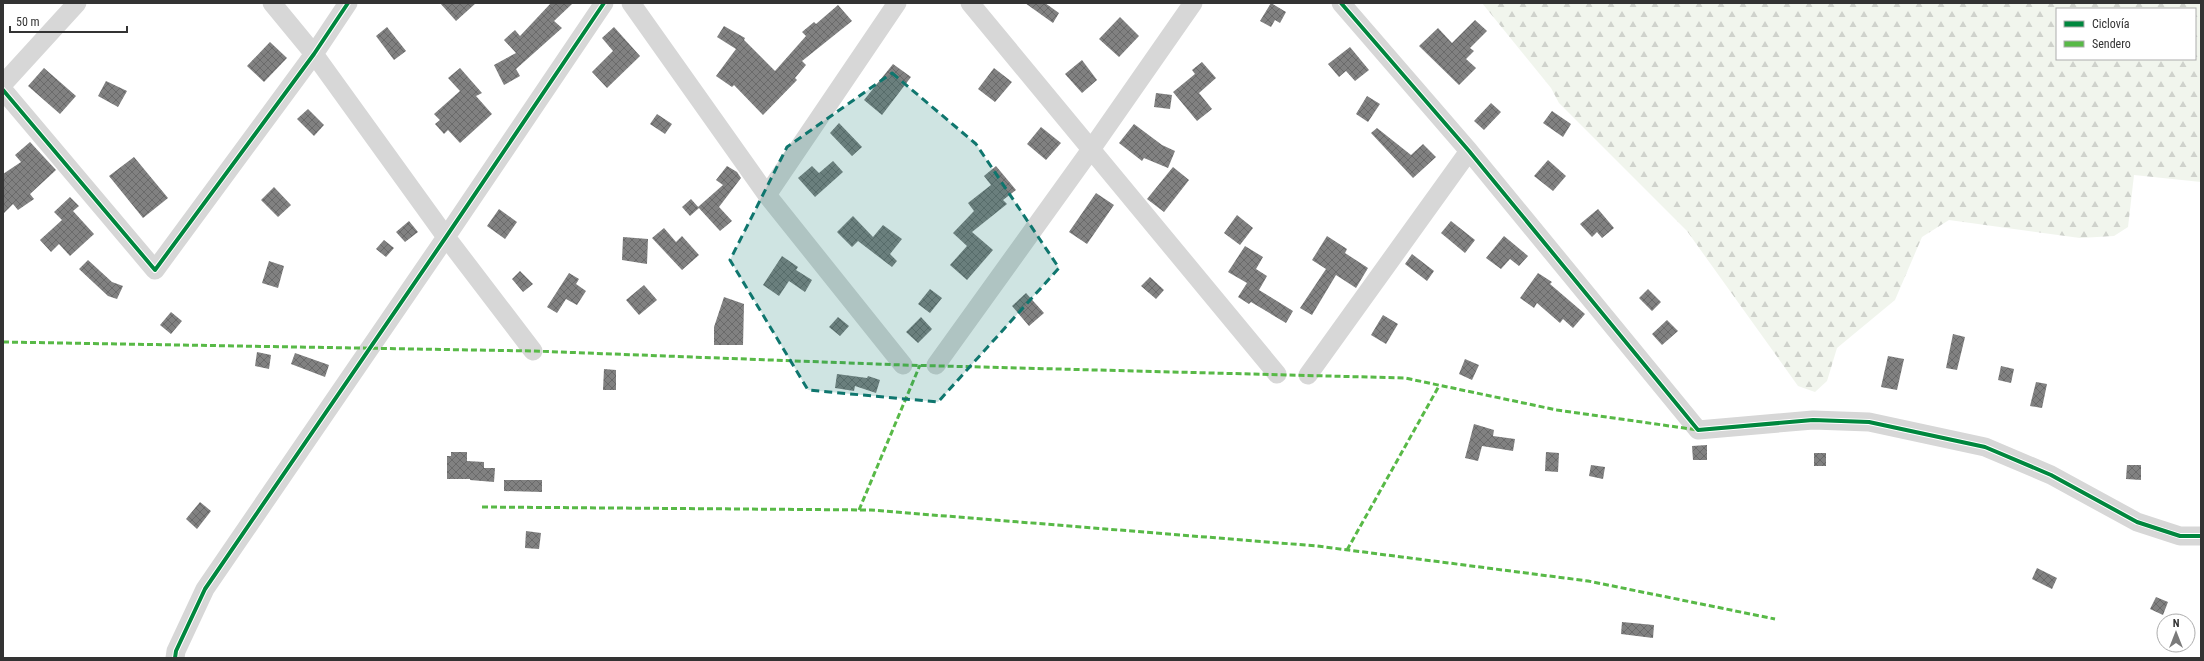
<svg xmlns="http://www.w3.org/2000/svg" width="2204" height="661" font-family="'Roboto Condensed',sans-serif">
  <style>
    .forest { fill: url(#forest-firs); fill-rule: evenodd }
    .building { fill: url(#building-cross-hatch) }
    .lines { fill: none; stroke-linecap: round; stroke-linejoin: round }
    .minor { stroke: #d7d7d7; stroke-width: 19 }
    .quiet { stroke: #58b947; stroke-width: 3; stroke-dasharray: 6 3; stroke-linecap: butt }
    .cycleway-casing { stroke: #fff; stroke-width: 6 }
    .cycleway { stroke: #00873e; stroke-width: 4 }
    .marked { fill: #0f766e; fill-opacity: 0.2; stroke: #0f766e; stroke-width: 3; stroke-dasharray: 8 5; stroke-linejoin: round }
  </style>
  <defs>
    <pattern id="forest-firs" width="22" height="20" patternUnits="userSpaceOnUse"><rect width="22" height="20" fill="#f1f5ed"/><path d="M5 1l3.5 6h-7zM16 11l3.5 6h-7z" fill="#cfd2cc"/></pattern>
    <pattern id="building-cross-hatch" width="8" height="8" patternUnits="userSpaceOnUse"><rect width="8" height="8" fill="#818181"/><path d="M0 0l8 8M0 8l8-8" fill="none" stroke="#6a6a6a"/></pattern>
  </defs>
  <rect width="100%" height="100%" fill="#fff"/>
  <!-- forest -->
  <path class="forest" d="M1482 3H2201V182L2134 175 2128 227 2114 236 2080 238 1949 220 1922 237 1895 300 1837 348 1827 381 1815 392 1798 386 1687 231 1559 103 1551 88ZM2057 9H2195V59H2057Z"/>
  <!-- building -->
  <path class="building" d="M440 3H476L456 21Z
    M551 3H573L554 21 562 28 516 69 520 76 504 85 494 65 516 53 504 40 515 30 520 36Z
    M1025 3H1045L1059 13 1053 23Z
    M1271 3 1286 12 1280 23 1275 20 1271 27 1260 21Z
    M838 5 852 21 802 61 806 65 795 78 797 80 763 115 734 85 732 87 716 76 736 49 717 37 724 26 745 38 744 40 775 71 806 36 802 32 814 22 816 24Z
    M1120 17 1139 36 1119 57 1099 39Z
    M1475 20 1487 31 1470 48 1474 51 1466 59 1476 68 1459 85 1419 46 1438 28 1452 43Z
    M387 27 406 51 394 60 376 36Z
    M614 27 640 56 607 88 592 72 613 51 602 38Z
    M270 42 287 58 264 82 247 66Z
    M1350 47 1369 70 1355 81 1346 71 1339 77 1328 64Z
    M1082 60 1097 80 1082 93 1065 74Z
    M1202 62 1216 78 1199 93 1212 109 1197 121 1173 92 1195 74 1192 70Z
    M893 64 911 77 882 115 864 100Z
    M44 68 76 96 60 114 28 86Z
    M460 68 482 93 476 96 492 114 460 143 448 130 444 134 435 124 440 120 434 114 460 91 448 78Z
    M994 68 1012 82 995 102 978 89Z
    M106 81 127 91 118 107 98 96Z
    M1156 93 1172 95 1170 109 1154 107Z
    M1367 96 1380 104 1368 122 1356 114Z
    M1491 103 1501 112 1484 130 1474 121Z
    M308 109 324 125 314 136 297 119Z
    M1552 111 1571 124 1563 137 1543 123Z
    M657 114 672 124 665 134 650 124Z
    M839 123 862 147 852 156 830 133Z
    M1134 124 1162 145 1175 151 1168 168 1144 158 1142 161 1119 143Z
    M1041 127 1061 143 1046 160 1027 144Z
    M1377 128 1411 155 1423 144 1436 157 1413 178 1371 133Z
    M30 142 56 170 30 194 34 199 18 210 13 204 3 214V174L21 162 15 155Z
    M134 157 168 198 143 218 109 176Z
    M1548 160 1566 176 1553 191 1534 176Z
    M833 161 843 172 815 197 798 178 812 166 819 173Z
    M727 166 737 172 741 178 719 207 732 221 720 231 698 207 723 185 716 180Z
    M996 166 1016 190 1003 200 1007 204 972 232 993 250 967 280 950 265 967 246 953 233 974 211 968 203 991 185 984 176Z
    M1173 167 1189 180 1164 212 1147 199Z
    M274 187 291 205 278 217 261 200Z
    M1096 193 1114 205 1087 244 1069 232Z
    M70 197 79 206 73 211 94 234 70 256 59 244 51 252 40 240 62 220 54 212Z
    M691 199 699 208 690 216 682 207Z
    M499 209 517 222 505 239 487 226Z
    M1598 209 1614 228 1602 238 1597 232 1592 237 1580 224Z
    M1237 215 1253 228 1240 245 1224 233Z
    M853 216 873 237 883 225 902 239 890 254 897 261 892 267 858 241 852 247 837 232Z
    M409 221 418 232 405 242 396 232Z
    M1451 221 1475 240 1465 253 1441 233Z
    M664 228 676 242 682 236 699 255 682 270 652 238Z
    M1327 236 1347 249 1345 253 1368 268 1356 288 1336 275 1312 315 1300 308 1326 269 1312 260Z
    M1504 236 1528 256 1519 266 1510 259 1501 269 1486 258Z
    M623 237 648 239 647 264 622 260Z
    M384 240 394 248 386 257 376 249Z
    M1245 246 1263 257 1256 269 1267 276 1259 290 1293 311 1286 323 1251 302 1249 304 1238 297 1247 283 1228 272Z
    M1412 254 1434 271 1427 281 1405 264Z
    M782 256 798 267 796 270 812 280 805 292 789 281 779 296 763 285Z
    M88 260 112 282 123 286 117 299 108 296 79 269Z
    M269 261 284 266 278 288 262 283Z
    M520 271 533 284 523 292 512 279Z
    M569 273 579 279 576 284 586 291 577 305 566 299 557 313 547 307Z
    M1538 273 1552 282 1550 284 1585 314 1573 328 1563 319 1560 323 1537 303 1534 308 1520 298Z
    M1150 277 1164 290 1156 299 1141 286Z
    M644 285 657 300 639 315 626 300Z
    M930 289 942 298 930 313 918 304Z
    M1648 289 1661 302 1652 311 1639 298Z
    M1026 293 1044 313 1029 326 1012 306Z
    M724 297 744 304 743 345H714V327Z
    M171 312 182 321 171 334 160 325Z
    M1383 315 1398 324 1386 344 1371 335Z
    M838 317 849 326 840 336 829 327Z
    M921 317 932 329 918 343 906 332Z
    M1667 320 1678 331 1662 345 1652 334Z
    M1953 334 1965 337 1957 370 1946 368Z
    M257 352 271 355 269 369 255 366Z
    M295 353 329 365 325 377 291 364Z
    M1888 356 1904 359 1897 390 1881 387Z
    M1465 359 1479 365 1472 380 1459 374Z
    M2001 366 2014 369 2011 383 1998 380Z
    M604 369 616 370V390H603Z
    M837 374 867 378 868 376 880 380 876 393 855 386 854 391 835 388Z
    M2036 382 2047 384 2042 408 2030 406Z
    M1474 424 1494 430 1493 436 1515 439 1513 451 1482 446 1478 461 1465 458Z
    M1707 445V460H1693L1692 446Z
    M451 452H467V461L484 462V468H495L494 482 470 480V479H447V456H451Z
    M1546 452 1559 453 1558 472 1545 471Z
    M1814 453H1826V466H1814Z
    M1591 465 1605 467 1603 479 1589 476Z
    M2127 465H2141V480L2126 479Z
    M504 480H542V492L504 491Z
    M200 502 211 511 197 529 186 519Z
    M526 531 541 533 539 549 525 548Z
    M2037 568 2057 578 2052 589 2032 579Z
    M2156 597 2168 602 2163 615 2150 609Z
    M1622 622 1654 625 1653 638 1621 634Z"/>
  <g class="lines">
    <!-- minor -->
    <path class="minor" d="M272 3 314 54 446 237 533 351
      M631 3 767 195 903 365
      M970 3 1277 374
      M1341 3 1469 151 1698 430 1813 420 1869 422 1985 447 2051 475 2137 522 2180 536H2201
      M3 84 77 3
      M3 90 155 270 314 54 348 3
      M767 195 897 3
      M936 365 1092 148 1193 3
      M1308 375 1469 151
      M175 658 176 651 205 589 446 237 604 3"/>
    <!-- quiet -->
    <path class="quiet" d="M3 342 533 351 903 365 1405 378 1557 410 1698 430
      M482 507 871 510 1317 546 1588 581 1775 619
      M859 510 920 365
      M1347 550 1439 386"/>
    <!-- cycleway casing -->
    <g class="cycleway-casing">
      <path id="cycleway" d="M1341 3 1469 151 1698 430 1813 420 1869 422 1985 447 2051 475 2137 522 2180 536H2201
        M3 90 155 270 314 54 348 3
        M175 658 176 651 205 589 446 237 604 3"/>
    </g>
    <!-- cycleway -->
    <use href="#cycleway" class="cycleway"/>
  </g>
  <!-- marked area -->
  <path class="marked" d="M892 73 976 144 1059 268 938 402 808 390 730 260 787 147Z"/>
  <!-- border -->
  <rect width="2204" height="661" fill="none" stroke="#333333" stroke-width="8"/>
  <!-- legend -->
  <rect x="2056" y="8" width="140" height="52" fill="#ffffff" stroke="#adadad"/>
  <rect x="2064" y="21" width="20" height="6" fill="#00873e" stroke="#adadad"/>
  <text x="2092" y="28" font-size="12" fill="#333333">Ciclovía</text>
  <rect x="2064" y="41" width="20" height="6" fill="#58b947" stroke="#adadad"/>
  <text x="2092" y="48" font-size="12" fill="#333333">Sendero</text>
  <!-- north arrow -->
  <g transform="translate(2176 633)"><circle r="19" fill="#ffffff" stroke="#adadad"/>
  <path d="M0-3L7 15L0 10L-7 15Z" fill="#7a7a7a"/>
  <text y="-6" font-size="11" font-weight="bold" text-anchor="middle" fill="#333333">N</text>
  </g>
  <!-- scale -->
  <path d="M10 26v6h117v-6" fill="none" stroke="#333333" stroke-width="2"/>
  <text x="16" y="26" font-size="12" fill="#333333" stroke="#ffffff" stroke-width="3" paint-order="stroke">50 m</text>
</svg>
